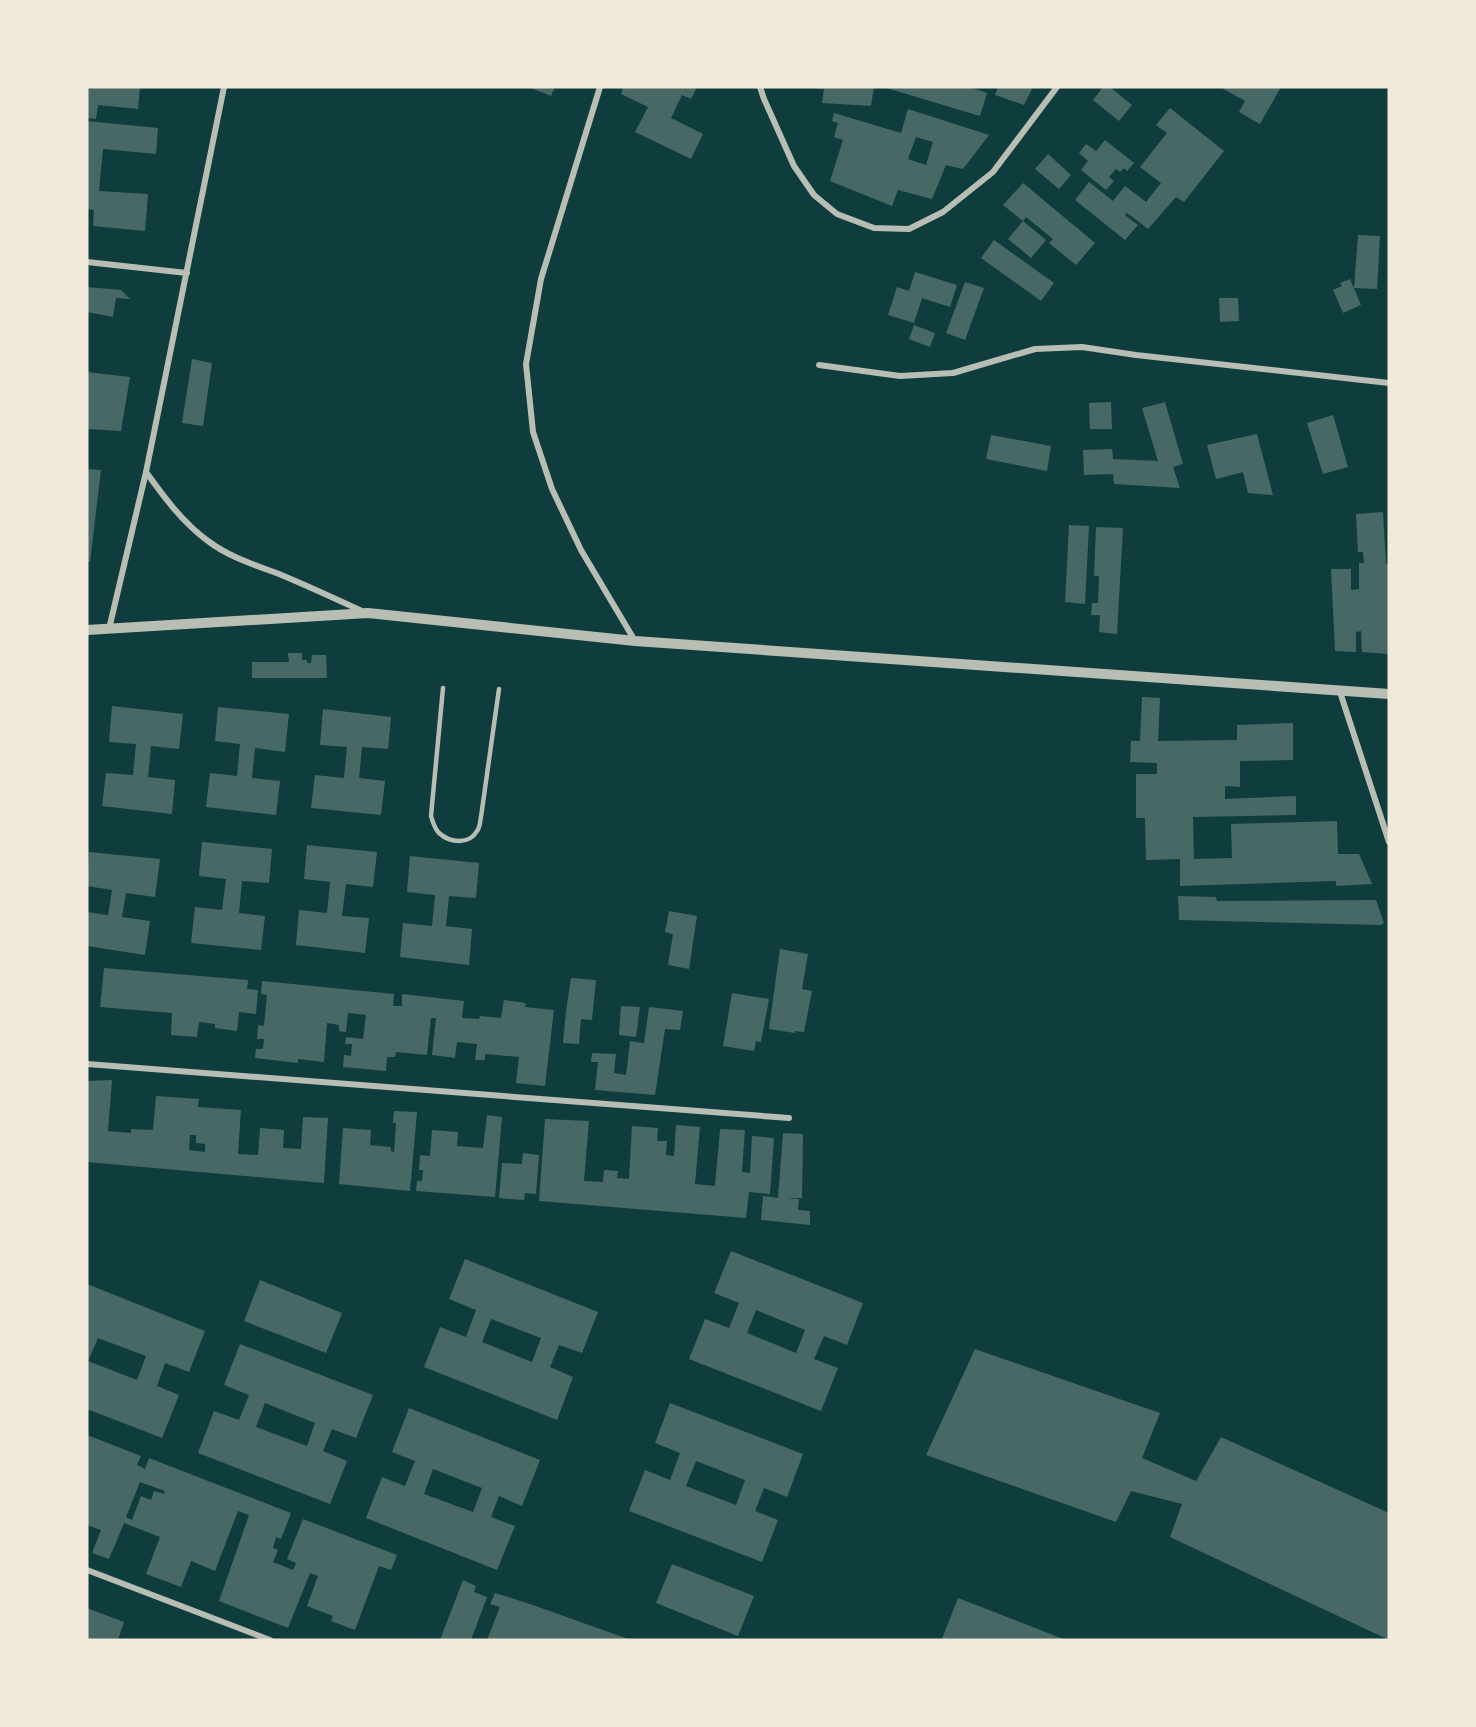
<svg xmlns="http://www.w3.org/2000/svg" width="1476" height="1727" font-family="Cabin,sans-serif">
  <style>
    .building { fill: #486865; fill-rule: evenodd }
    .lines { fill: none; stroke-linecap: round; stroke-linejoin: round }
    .service { stroke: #b8beb3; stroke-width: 4.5 }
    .minor { stroke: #b8beb3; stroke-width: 6 }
    .tertiary { stroke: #b8beb3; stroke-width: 10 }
  </style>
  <rect width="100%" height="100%" fill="#0f3d3e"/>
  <!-- building -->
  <path class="building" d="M87 87 140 88 138 109 98 105 96 119 87 118Z
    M528 87H555L551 96Z
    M623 87H697L691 99 682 95 671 118 703 134 691 159 635 132 648 107 621 94Z
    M817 87H874L871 106 822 103 824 89H817Z
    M883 87H970L987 93 980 116Z
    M998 87H1033L1024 105 995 95Z
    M1103 87H1110L1132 105 1119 121 1093 100Z
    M1220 87H1281L1260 124 1239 112 1245 101Z
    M1170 108 1224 151 1184 202 1176 197 1148 229 1127 213 1125 215 1138 225 1125 240 1075 200 1089 182 1113 201 1125 186 1146 202 1161 183 1140 167 1167 133 1156 125Z
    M908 109 989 135 963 169 946 165 932 199 898 190 892 206 830 181 843 140 834 137 838 123 832 121 834 113 901 133ZM916 137 933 142 926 165 908 159Z
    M87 121 158 128 156 154 103 149 99 191 148 194 145 231 93 226 94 210 87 209Z
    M1105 140 1134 163 1127 171 1124 168 1120 172 1116 169 1109 177 1114 181 1106 190 1081 170 1088 161 1079 153 1086 144 1096 151Z
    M1048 154 1071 175 1059 189 1035 169Z
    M1023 183 1095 243 1076 265 1049 243 1053 239 1026 217 1023 221 1003 205Z
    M1023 221 1046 240 1031 258 1008 239Z
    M1358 235 1380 236 1377 289 1354 288Z
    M994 240 1054 283 1041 301 981 258Z
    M915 272 957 285 950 307 922 298 914 323 888 315 897 287 909 291Z
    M1350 279 1361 305 1343 313 1333 290 1342 286 1340 283Z
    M965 282 984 288 965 340 946 333Z
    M87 287 121 290 130 299 116 298 113 317 87 312Z
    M1219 298H1238L1239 321 1220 322Z
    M914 325 935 333 930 347 909 339Z
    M192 359 212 363 203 426 182 423Z
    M87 372 130 377 121 431 87 429Z
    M1111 402 1112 429H1090L1089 403Z
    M1165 402 1183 464 1173 467 1180 488 1114 484 1113 474 1084 475 1083 450 1112 449 1113 459 1158 461 1142 408Z
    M1333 415 1348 467 1323 474 1307 423Z
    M1257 434 1273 495 1248 493 1243 472 1216 479 1207 445Z
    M991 435 1051 446 1047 471 986 459Z
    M87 469 101 470 90 562H87Z
    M1383 512 1386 564H1389V654L1362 652 1361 631 1356 632V652L1335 651 1331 569H1351V590L1359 589V563H1364L1363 552H1358L1356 514Z
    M1069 525 1089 526 1085 604 1065 602Z
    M1096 527 1123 528 1117 634 1099 632 1100 615H1091L1092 603H1098L1099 576H1094Z
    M288 653H302V660H307V663H311L312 655H326L327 678H252V662H289Z
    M1142 697 1160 698 1158 741 1237 740V725L1293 723V760L1240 761V787L1225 786V799L1296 796V815L1193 817 1194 859 1232 858 1231 824 1337 821 1338 854H1359L1372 884 1336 886V881L1180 886V859L1146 860 1145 818H1136V774H1157V763L1130 762 1131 741H1140Z
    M112 706 183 714 179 749 151 746 148 777 175 780 172 814 102 806 106 773 133 775 136 744 109 742Z
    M218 707 289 714 285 752 255 748 252 778 280 781 276 815 206 807 210 773 237 776 240 744 215 741Z
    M323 709 391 717 388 749 362 747 359 778 385 781 381 815 311 808 315 775 344 778 347 747 320 745Z
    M202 842 272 849 269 883 242 881 239 913 265 916 261 950 191 943 195 907 222 910 226 879 199 876Z
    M307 845 377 852 373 887 346 884 342 916 369 918 365 953 296 945 299 910 327 913 330 882 304 879Z
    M89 852 160 859 155 897 126 893 122 917 150 921 145 955 87 946V912L108 915 112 890 87 886Z
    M410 856 479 863 476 898 449 896 446 926 472 929 469 965 400 957 403 923 432 926 435 895 407 892Z
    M1178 896 1216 897 1217 901 1376 900 1384 923 1381 925 1179 920Z
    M669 911 697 916 689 969 668 965 673 934 665 932Z
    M780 949 808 954 802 989 812 991 804 1032 795 1031V1033L769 1029Z
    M104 968 248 980 247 989 258 990 256 1014 239 1012 237 1031 215 1028V1024L199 1022 197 1037 171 1035 172 1013 100 1007Z
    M571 978 596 980 592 1020 581 1019 579 1044 563 1043 566 1011Z
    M262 981 394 994 393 1006H402V994L464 1001 462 1018 479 1019 480 1016 501 1018 504 1000 526 1003 525 1007 554 1010 545 1086 516 1083 519 1057 485 1054V1060H475L477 1044 457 1042 455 1058 432 1055 436 1018H431L427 1055 396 1052 395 1057H387L386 1071 343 1067 344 1055 351 1056 352 1044H345L346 1037 363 1039 366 1015 348 1013 346 1032 339 1031V1025L327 1023 324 1062 298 1059V1063L255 1058 256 1049H263L264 1039H257L258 1025 264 1026 267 995 261 994Z
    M732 993 769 999 761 1042 756 1041 754 1051 723 1046Z
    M621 1006 640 1007 636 1037 619 1035Z
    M649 1007 683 1011 680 1030 665 1029 655 1095 595 1090 598 1062H591L592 1053 616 1054 614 1073 626 1075 630 1041 644 1043Z
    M112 1080 108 1131 131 1133V1129L153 1130 156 1096 199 1099 198 1107 241 1110 238 1154 258 1155 260 1128 284 1130 283 1148 301 1149 303 1117 328 1118 324 1183 87 1162V1081ZM190 1135H196V1143L205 1144V1152L189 1150Z
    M394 1111 417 1112 410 1191 339 1184 343 1128 371 1130 370 1145 391 1147V1151L394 1152 396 1123H393Z
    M487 1115 502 1117 495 1197 416 1191 417 1181H422L423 1170H419L420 1155 430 1156 432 1130 458 1132 457 1146 483 1148Z
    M545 1119 589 1121 584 1181 603 1182 604 1170 618 1171 617 1178 629 1179 632 1126 658 1128 657 1141H667L666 1155 674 1156 676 1125 700 1127 695 1184 715 1186 720 1129 745 1130 742 1172 750 1173 752 1136 774 1138 770 1194 749 1192 746 1218 539 1201Z
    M783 1133 803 1134 802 1198H786L799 1199 798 1210 810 1211V1225L761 1220 763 1196 778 1198Z
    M523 1153 539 1155 536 1194 525 1193 524 1200 499 1198 502 1163 522 1164Z
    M731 1251 863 1303 847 1345 824 1336 814 1359 838 1368 821 1411 689 1359 705 1319 729 1328 739 1303 714 1293ZM756 1310 805 1330 796 1353 747 1333Z
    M465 1259 598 1312 582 1353 559 1345 550 1367 573 1377 557 1420 424 1367 440 1327 466 1337 476 1310 449 1299ZM491 1319 541 1338 532 1362 482 1342Z
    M260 1280 342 1313 326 1353 244 1321Z
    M87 1284 205 1331 189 1372 165 1363 157 1386 179 1395 162 1438 87 1409ZM98 1338 146 1356 137 1380 88 1361Z
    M240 1344 373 1395 356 1438 332 1429 323 1451 347 1461 330 1504 198 1453 214 1411 239 1420 249 1395 224 1385ZM265 1403 315 1423 307 1446 256 1427Z
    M975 1349 1160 1413 1142 1458 1196 1481 1221 1437 1389 1513V1640L1170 1537 1182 1504 1131 1491 1116 1522 926 1455Z
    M670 1403 803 1454 787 1497 764 1488 755 1511 778 1520 762 1562 629 1511 645 1470 670 1480 680 1453 655 1443ZM696 1461 745 1480 736 1505 686 1486Z
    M409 1408 540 1460 522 1506 499 1496 491 1517 515 1526 497 1570 366 1518 382 1477 405 1486 415 1461 392 1452ZM433 1469 482 1488 473 1512 424 1494Z
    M87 1435 141 1456 137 1465 145 1469 149 1458 291 1513 281 1539 276 1537 273 1548 278 1550 273 1562 293 1570 296 1563 287 1559 303 1519 397 1555 391 1570 379 1566 355 1630 331 1621 333 1616 307 1606 318 1576 310 1573 288 1628 219 1601 249 1515 238 1511 215 1571 191 1561 181 1587 146 1574 160 1537 124 1523 109 1559 92 1553 101 1530 87 1525ZM140 1482 165 1491 164 1494 154 1491 151 1500 141 1496 132 1520 126 1517Z
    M672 1564 754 1596 738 1636 656 1603Z
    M463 1580 476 1586 474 1592 487 1597 471 1640H440Z
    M495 1593 530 1604 631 1640H487L500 1607 490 1604Z
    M958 1598 1066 1640 942 1639Z
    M87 1608 124 1622 118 1640H87Z"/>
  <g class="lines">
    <!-- service -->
    <path class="service" d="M443 688 431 816C433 823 435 829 439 833 450 843 469 845 477 831 480 828 480 821 481 817L499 689"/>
    <!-- minor -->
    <path class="minor" d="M600 87 541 279 526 364 533 432 552 489 581 550 635 641
      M760 87 764 99 794 166 814 195 837 214 874 228 909 229 943 212 993 172 1057 87
      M87 262 187 273
      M819 365 900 376 953 373 1035 349 1082 347 1136 355 1389 383
      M146 472C164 497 183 523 208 541 229 557 255 565 279 574 308 586 336 599 364 612
      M109 629 146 472 224 87
      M1340 692 1389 842
      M87 1064 789 1118
      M87 1570 270 1640"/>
    <!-- tertiary -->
    <path class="tertiary" d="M87 630 368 613 635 641 1389 694"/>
  </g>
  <!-- border -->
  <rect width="1476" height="1727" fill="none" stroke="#f1e9da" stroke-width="177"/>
</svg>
